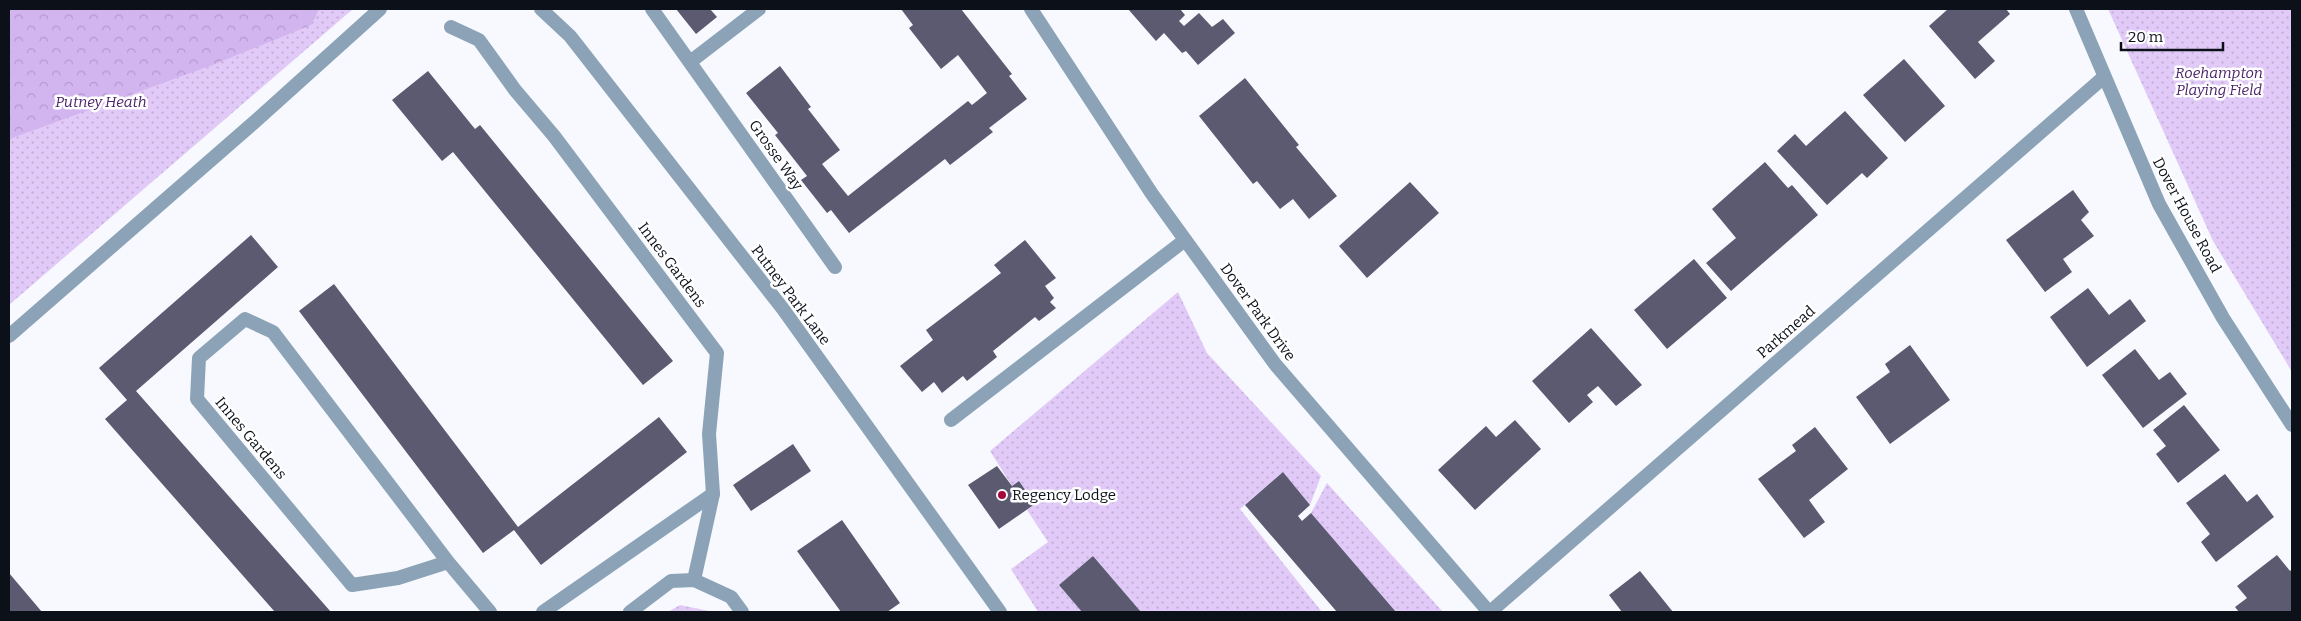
<svg xmlns="http://www.w3.org/2000/svg" width="2301" height="621" font-family="Bitter,serif">
  <style>
    .green { fill: url(#green-dots) }
    .forest { fill: url(#forest-crowns) }
    .building { fill: #5b5a70 }
    .lines { fill: none; stroke-linecap: round; stroke-linejoin: round }
    .service { stroke: #8ca3b7; stroke-width: 14 }
    .minor { stroke: #8ca3b7; stroke-width: 14 }
    .tertiary { stroke: #8ca3b7; stroke-width: 14 }
    .poi-dot { fill: #a4093e; stroke: #fff; stroke-width: 2 }
    .labels { text-anchor: middle; stroke-width: 5; stroke-linejoin: round; paint-order: stroke }
    .park-label { font-size: 15px; font-style: italic; fill: #4c2569; stroke: #fff }
    .street-label { font-size: 15px; fill: #0c1018; stroke: #fff }
    .poi-label { font-size: 15px; fill: #0c1018; stroke: #fff; text-anchor: start }
  </style>
  <defs>
    <pattern id="green-dots" width="8" height="8" patternUnits="userSpaceOnUse" patternTransform="scale(1.25)"><rect width="8" height="8" fill="#e1caf8"/><path d="M2 2h.1M6 6h.1" fill="none" stroke="#c0acd4" stroke-width="1.8" stroke-linecap="round"/></pattern>
    <pattern id="forest-crowns" width="20" height="18" patternUnits="userSpaceOnUse" patternTransform="scale(1.25)"><rect width="20" height="18" fill="#d2b4ef"/><path d="M2 6a3 3 0 1 1 6 0M12 15a3 3 0 1 1 6 0" fill="none" stroke="#b39acc"/></pattern>
  </defs>
  <rect width="100%" height="100%" fill="#f7f9fe"/>
  <!-- green -->
  <path class="green" d="M9 9H353L9 305Z
    M2108 9H2292V372L2213 241Z
    M1178 292 1207 353 1321 476 1310 505 1283 472 1240 509 1322 612H1141L1093 556 1059 585 1082 612H1038L1011 569 1048 542 1027 510 1035 504 1019 481 1012 486 990 451Z
    M1327 483 1443 612H1396L1311 513Z
    M680 605 709 611V612H668Z"/>
  <!-- forest -->
  <path class="forest" d="M9 9H319L311 25 215 64 12 138 9 141Z"/>
  <!-- building -->
  <path class="building" d="M676 9H710L717 17 696 34Z
    M901 9H961L1012 74 1009 76 1027 99 989 128 993 132 950 165 945 159 849 233 831 210 827 213 801 180 807 176 775 135 778 133 746 93 780 66 811 107 808 109 840 150 822 164 848 196 968 101 972 105 987 93 958 55 941 69 909 28 913 25Z
    M1128 9H1180L1185 15 1179 21 1184 26 1199 13 1212 27 1223 19 1235 33 1198 65 1186 51 1182 53 1164 33 1156 41Z
    M1948 9H2006L2010 14 1978 42 1995 61 1975 79 1929 26Z
    M1904 59 1945 106 1905 142 1863 95Z
    M428 71 475 129 480 125 673 361 643 385 453 152 442 161 392 100Z
    M1245 78 1299 145 1296 147 1337 196 1309 219 1293 199 1280 209 1257 181 1253 184 1199 116Z
    M1845 111 1888 158 1867 178 1862 173 1827 205 1777 151 1795 134 1806 146Z
    M1765 162 1788 188 1792 185 1818 215 1731 291 1706 263 1736 238 1712 209Z
    M1410 182 1439 213 1367 278 1339 246Z
    M2073 190 2089 212 2081 220 2094 236 2063 259 2072 272 2045 292 2006 240Z
    M251 235 278 267 136 391 331 612H275L105 419 127 400 99 368Z
    M1025 240 1056 278 1045 286 1054 298 1050 302 1056 308 1039 321 1035 317 993 351 997 357 967 381 963 376 942 393 934 382 922 392 900 366 933 340 926 330 1001 273 994 265Z
    M1694 259 1727 298 1667 349 1634 310Z
    M334 284 518 527 659 417 687 452 541 565 514 530 483 553 299 311Z
    M2088 288 2109 315 2130 299 2146 321 2087 367 2050 317Z
    M1591 328 1642 385 1616 406 1598 386 1587 395 1593 402 1569 423 1532 381Z
    M1910 345 1950 400 1890 444 1856 397 1890 372 1885 364Z
    M2135 349 2159 380 2170 372 2187 394 2143 428 2102 375Z
    M2184 405 2220 450 2178 483 2156 454 2166 446 2153 430Z
    M1515 420 1541 449 1475 510 1438 470 1486 426 1496 437Z
    M1815 427 1848 469 1809 500 1825 522 1804 538 1758 479 1796 451 1792 445Z
    M793 444 811 471 751 511 733 485Z
    M997 466 1012 486 1019 481 1035 504 999 529 968 485Z
    M1283 472 1310 505 1298 516 1302 521 1311 513 1396 612H1337L1245 505Z
    M2225 474 2247 502 2257 494 2274 517 2216 562 2201 542 2210 534 2186 503Z
    M842 520 900 603 887 612H841L797 551Z
    M2277 555 2290 571 2292 569V612H2239L2235 607 2247 598 2237 586Z
    M1093 556 1141 612H1082L1059 585Z
    M1640 571 1673 612H1622L1609 595Z
    M9 573 42 612H9Z"/>
  <g class="lines">
    <!-- service -->
    <path class="service" d="M951 420 1185 240
      M448 562 398 578 352 585 197 399 199 358 245 319 273 332 448 562 490 612
      M543 612 713 494"/>
    <!-- minor -->
    <path class="minor" d="M541 9 570 36 783 309 1000 612
      M652 9 835 267
      M1031 9 1152 194 1275 364 1489 612
      M451 27 479 40 515 90 554 136 717 353 709 434 713 494 694 580
      M690 62 759 9
      M630 612 671 581 694 580 731 597 742 612
      M1490 612 2104 77"/>
    <!-- tertiary -->
    <path class="tertiary" d="M2076 9 2159 204 2223 318 2292 425
      M9 336 259 118 380 9"/>
  </g>
  <!-- markers -->
  <circle class="poi-dot" cx="1002" cy="495" r="5"/>
  <g class="labels">
    <!-- park labels -->
    <g class="park-label">
      <text x="2219" y="78">Roehampton<tspan x="2219" dy="17">Playing Field</tspan></text>
      <text x="101" y="107">Putney Heath</text>
    </g>
    <!-- street labels -->
    <g class="street-label">
      <text transform="translate(776 155) rotate(55)" y="5">Grosse Way</text>
      <text transform="translate(2187 215) rotate(62)" y="5">Dover House Road</text>
      <text transform="translate(672 265) rotate(53)" y="5">Innes Gardens</text>
      <text transform="translate(791 295) rotate(53)" y="5">Putney Park Lane</text>
      <text transform="translate(1258 312) rotate(54)" y="5">Dover Park Drive</text>
      <text transform="translate(1786 332) rotate(-41)" y="5">Parkmead</text>
      <text transform="translate(251 438) rotate(50)" y="5">Innes Gardens</text>
    </g>
    <!-- poi labels -->
    <g class="poi-label">
      <text x="1012" y="500">Regency Lodge</text>
    </g>
  </g>
  <!-- border -->
  <rect width="2301" height="621" fill="none" stroke="#0c1018" stroke-width="20"/>
  <!-- scale -->
  <path d="M2121 42v8h102v-8" fill="none" stroke="#0c1018" stroke-width="2.5"/>
  <text x="2128" y="42" font-size="15" fill="#0c1018" stroke="#ffffff" stroke-width="4" paint-order="stroke">20 m</text>
</svg>
